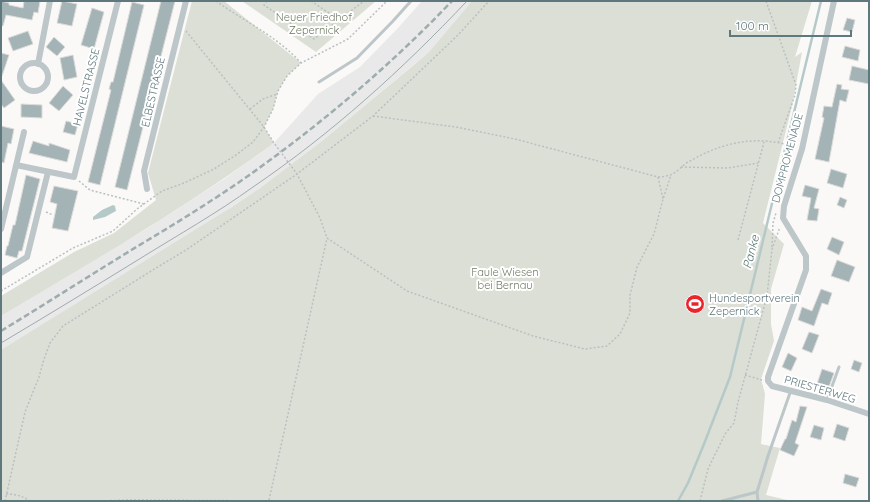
<svg xmlns="http://www.w3.org/2000/svg" width="870" height="502" font-family="Quicksand,sans-serif">
  <style>
    .built { fill: #e8e9e8 }
    .green { fill: #dbdfd6 }
    .water { fill: #b6c9c9 }
    .lines { fill: none; stroke-linecap: round; stroke-linejoin: round }
    .stream { stroke: #b6c9c9; stroke-width: 2.5 }
    .building { fill: #a4b4b6; stroke: #dcdbd9 }
    .path { stroke: #bac0c1; stroke-width: 1.5; stroke-dasharray: 2 2; stroke-linecap: butt }
    .lane { stroke: #bdc6c8; stroke-width: 3 }
    .street { stroke: #bdc6c8; stroke-width: 6 }
    .tram { stroke: #9facae; stroke-width: 1 }
    .rail { stroke: #9facae; stroke-width: 2.5; stroke-dasharray: 6 3; stroke-linecap: butt }
    .labels { text-anchor: middle; stroke-width: 4; stroke-linejoin: round; paint-order: stroke }
    .park-label { font-size: 11px; fill: #6e7a62; stroke: #fff }
    .street-label { font-size: 11px; fill: #5e787e; stroke: #fff }
    .poi-label { font-size: 11px; fill: #5e787e; stroke: #fff; text-anchor: start }
    .water-label { font-size: 12px; font-style: italic; fill: #597676; stroke: #fff }
  </style>
  <rect width="100%" height="100%" fill="#faf9f7"/>
  <!-- built -->
  <path class="built" d="M422 1H472L429 52 322 141 260 188 186 238 104 289 1 350V316L148 228 224 179 274 143 318 94 360 67 398 28Z"/>
  <!-- green -->
  <path class="green" d="M192 1H224L301 63 287 76 278 91 273 109 264 127 274 143C186 207 94 261 1 316V296L74 252 114 233 156 200 148 173Z
    M242 1H376L316 52Z
    M472 1H812L795 57 802 52 792 106 763 223 784 244 771 289V324L774 341 761 379 765 394 761 444 780 448 766 495 791 501H1V350L232 207 260 188 322 141 415 64 429 52Z"/>
  <!-- water -->
  <path class="water" d="M113 205 115 206 116 211 105 217 93 220V217L102 210Z"/>
  <g class="lines">
    <!-- stream -->
    <path class="stream" d="M678 501 688 483 704 444 730 377 821 1"/>
  </g>
  <!-- building -->
  <path class="building" d="M1 1 9 3V5L23 8 24 1H40L38 13 34 12 32 20 6 15 3 26H1Z
    M62 1 77 4 72 26 57 23Z
    M161 1H175L127 190 115 187Z
    M132 2 144 5 100 185 88 182 111 90 109 89 111 82H113Z
    M92 8 104 12 94 49 81 45Z
    M847 18 855 20 852 32 843 30Z
    M28 31 33 44 13 51 8 38Z
    M54 37 65 47 57 56 46 47Z
    M845 46 860 50 858 61 842 57Z
    M1 53 9 55 2 76 1 75Z
    M73 55 77 77 64 80 60 58Z
    M852 66 869 70V84L849 80Z
    M1 80 15 100 4 108 1 104Z
    M837 84 842 85 841 89 849 90 846 102 840 100 829 162 815 159 824 118 822 117 824 106 832 107Z
    M63 86 73 95 59 111 49 103Z
    M21 104 42 105V118L21 117Z
    M66 121 78 124 75 135 63 132Z
    M1 126 14 129 11 144 8 143 4 163 1 162Z
    M33 141 49 146V143L70 150 67 162 29 153Z
    M831 169 847 174 843 188 827 183Z
    M26 175 40 179 22 251H19L17 258 5 255 7 246H8L13 225H15Z
    M805 185 819 189 814 208 819 209 817 221 807 220 811 198 802 196Z
    M54 186 78 191 68 231 52 228 57 204 50 202Z
    M840 197 847 200 844 208 837 205Z
    M832 237 844 242 839 255 827 249Z
    M837 260 855 267 849 282 831 276Z
    M821 289 832 293 828 305 822 303 814 326 798 320 802 307 812 311Z
    M809 332 819 335 812 353 802 349Z
    M788 353 797 358 791 371 782 367Z
    M854 360 862 363 859 372 851 369Z
    M822 369 834 373 829 387 817 384Z
    M800 406 807 407 795 443 799 445 794 456 780 450 785 439H786L792 420 796 422Z
    M837 424 849 428 845 441 833 437Z
    M814 425 824 428 821 440 810 437Z
    M845 474 859 478 856 487 843 483Z"/>
  <g class="lines">
    <!-- path -->
    <path class="path" d="M216 1C244 21 278 37 301 63
      M267 1 264 5 314 39 364 1
      M311 1 339 20
      M766 1 796 85 795 95 778 143
      M186 31 264 127 274 143 297 174 320 218 327 238 407 291 533 336 585 349 607 346 620 334 630 313V295L637 267 654 234 663 199 671 175
      M250 109 263 99 277 94
      M373 116 456 127 515 139 658 177C662 177 666 176 670 175 677 173 683 164 690 161 725 141 758 135 796 147
      M681 167 728 168 758 163
      M658 177 663 199
      M79 181 90 190 144 204
      M46 212 53 215
      M738 240 764 142
      M772 247 773 223 776 213
      M1 291 73 248 113 231 137 209 162 191 184 183 214 169 236 155 253 142 264 127 273 109 278 91 287 76 301 63 348 39 387 1
      M745 375 762 380
      M6 494C16 494 22 496 30 501
      M269 500 327 238
      M5 501 25 412 39 377 44 359 50 343 63 326 156 268 186 250 297 174 373 116 458 35 489 1
      M98 501 128 500 291 501
      M700 501 708 469 725 434 734 423 738 402 767 296 772 249 780 227"/>
    <!-- lane -->
    <path class="lane" d="M319 82 357 58 393 21 411 1
      M827 400 839 367
      M722 501 757 492
      M758 501 757 492 768 456 791 390"/>
    <!-- street -->
    <path class="street" d="M834 1 802 149 784 206 783 218 806 256V270L768 377V381L772 386 827 400 869 414
      M20 77a14 14 0 1 1 28 0a14 14 0 1 1-28 0Z
      M38 64 50 1
      M16 165 74 177 118 1
      M147 189 144 171 186 1
      M1 229 24 132
      M1 273 27 257 48 172"/>
    <!-- tram -->
    <path class="tram" d="M1 343C48 315 94 287 141 258 178 235 217 213 253 187 331 134 402 70 467 1"/>
    <!-- rail -->
    <path class="rail" d="M1 331C47 303 92 274 138 246 175 224 212 201 248 176 321 124 390 66 452 1"/>
  </g>
  <!-- icons -->
  <defs>
    <g id="stadium-disc" transform="scale(1)"><circle r="9.5" fill="#ec242c" stroke="#fff"/><path d="M0-5a6.5 5 0 1 0 0 10a6.5 5 0 1 0 0-10ZM-3.5-1.8h7v3.6h-7Z" fill="#fff"/></g>
  </defs>
  <g fill-rule="evenodd">
    <use href="#stadium-disc" x="695" y="304"/>
  </g>
  <g class="labels">
    <!-- park labels -->
    <g class="park-label">
      <text x="314" y="21">Neuer Friedhof<tspan x="314" dy="13">Zepernick</tspan></text>
      <text x="505" y="276">Faule Wiesen<tspan x="505" dy="13">bei Bernau</tspan></text>
    </g>
    <!-- street labels -->
    <g class="street-label">
      <text transform="translate(86 87) rotate(-76)" y="4">HAVELSTRASSE</text>
      <text transform="translate(153 92) rotate(-77)" y="4">ELBESTRASSE</text>
      <text transform="translate(787 158) rotate(-75)" y="4">DOMPROMENADE</text>
      <text transform="translate(820 389) rotate(16)" y="4">PRIESTERWEG</text>
    </g>
    <!-- poi labels -->
    <g class="poi-label">
      <text x="709" y="302">Hundesportverein<tspan x="709" dy="13">Zepernick</tspan></text>
    </g>
    <!-- water labels -->
    <g class="water-label">
      <text transform="translate(751 252) rotate(-76)" y="4">Panke</text>
    </g>
  </g>
  <!-- border -->
  <rect width="870" height="502" fill="none" stroke="#5e787e" stroke-width="4"/>
  <!-- scale -->
  <path d="M730 30v6h121v-6" fill="none" stroke="#5e787e" stroke-width="2"/>
  <text x="736" y="30" font-size="12" fill="#5e787e" stroke="#ffffff" stroke-width="3" paint-order="stroke">100 m</text>
</svg>
